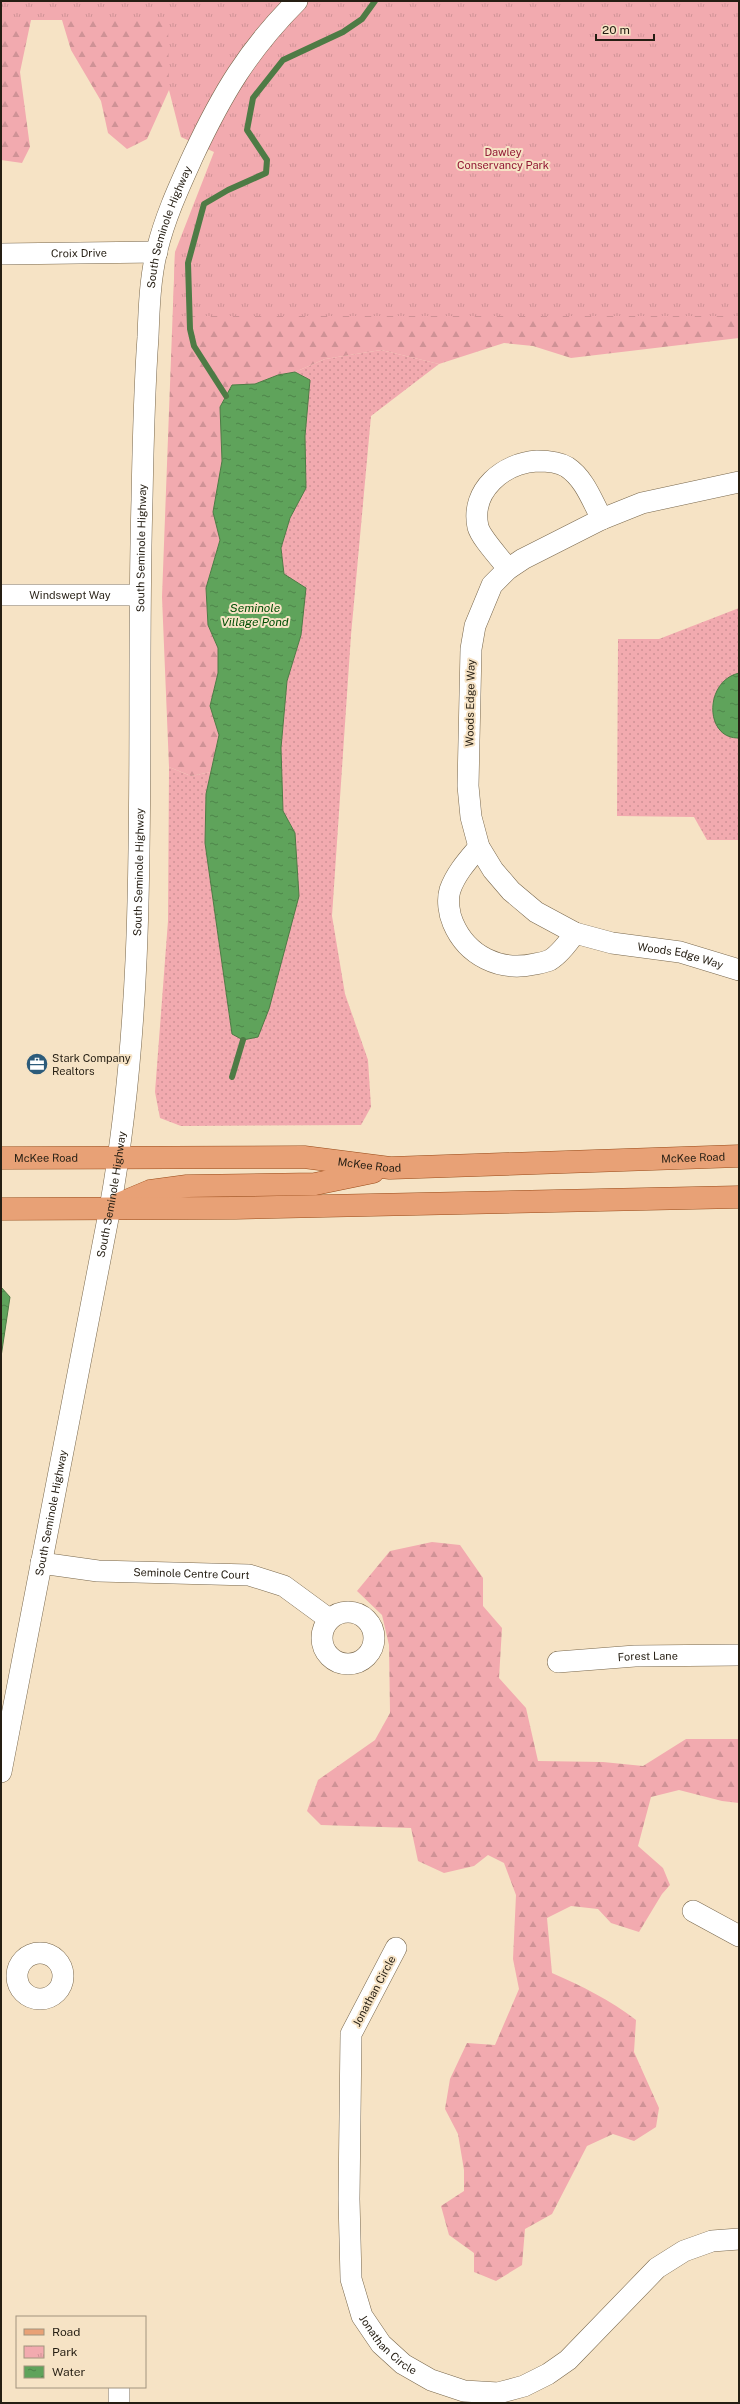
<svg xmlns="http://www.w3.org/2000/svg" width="740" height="2404" font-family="'Public Sans',sans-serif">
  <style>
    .grass { fill: url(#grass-dots) }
    .forest { fill: url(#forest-firs) }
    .park { fill: url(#park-tufts) }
    .water { fill: url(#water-ripples); stroke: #4e7b45 }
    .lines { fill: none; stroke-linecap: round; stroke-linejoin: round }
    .stream { stroke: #4e7b45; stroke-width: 6 }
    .minor-casing { stroke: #78674c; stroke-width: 22 }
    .major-casing { stroke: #994a18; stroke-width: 23 }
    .minor { stroke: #fff; stroke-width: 21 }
    .major { stroke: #e8a176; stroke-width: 22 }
    .labels { text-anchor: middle; stroke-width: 4; stroke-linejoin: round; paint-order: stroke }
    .park-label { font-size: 11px; fill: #911935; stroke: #f6e3c5 }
    .street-label { font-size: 11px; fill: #251e13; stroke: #f6e3c5 }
    .poi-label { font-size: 11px; fill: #251e13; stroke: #f6e3c5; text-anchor: start }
    .water-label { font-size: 12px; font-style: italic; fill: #014f05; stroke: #f6e3c5 }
  </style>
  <defs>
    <pattern id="grass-dots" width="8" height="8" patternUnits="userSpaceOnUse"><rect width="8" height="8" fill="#f2aaaf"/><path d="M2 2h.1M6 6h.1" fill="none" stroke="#cf9296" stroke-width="1.8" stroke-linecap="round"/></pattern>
    <pattern id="forest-firs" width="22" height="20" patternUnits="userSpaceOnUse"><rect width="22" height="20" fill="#f2aaaf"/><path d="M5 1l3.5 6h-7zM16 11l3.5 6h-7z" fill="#cf9296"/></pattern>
    <pattern id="park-tufts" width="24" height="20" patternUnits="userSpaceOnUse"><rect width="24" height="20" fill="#f2aaaf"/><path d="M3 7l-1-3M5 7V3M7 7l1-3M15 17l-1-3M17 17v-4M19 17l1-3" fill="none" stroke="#cf9296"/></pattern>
    <pattern id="water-ripples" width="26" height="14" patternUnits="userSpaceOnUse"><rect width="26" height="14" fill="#5fa35b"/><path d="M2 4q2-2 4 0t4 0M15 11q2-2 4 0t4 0" fill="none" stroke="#4e844a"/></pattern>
  </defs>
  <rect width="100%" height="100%" fill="#f6e3c5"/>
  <!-- grass -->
  <path class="grass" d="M381 350 439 364 371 416 351 635 332 916 345 994 368 1060 371 1107 361 1125 181 1126 160 1118 155 1092 168 921 169 767 191 776 211 772 206 794 205 843 232 1034 295 833 283 811 281 748 287 681 301 635 284 574 281 548 290 518 306 488 305 436 310 380 295 372 325 359Z
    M739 608V673C730 675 728 679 722 686 704 708 713 721 732 738H739V840H707L694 817 617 816 618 639H659Z"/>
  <!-- forest -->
  <path class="forest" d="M1 1H228L169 90 147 139 127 149 108 133 101 101 71 50 62 20H31L20 72 30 147 22 163 1 160Z
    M739 1V338L571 358 533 346 504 343 439 364 381 350 325 359 295 372 278 375 255 384 232 385 220 407 222 461 213 512 220 540 206 588 208 625 218 648V673L210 706 219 735 211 772 191 776 169 767 162 597 175 252Z
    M432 1542 460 1545 483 1578V1606L502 1628 499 1678 526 1708 538 1761 603 1762 643 1766 686 1739H739V1803L722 1801 679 1790 651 1797 638 1846 663 1868 670 1885 662 1894 639 1932 611 1923 598 1909 571 1906 547 1918 552 1973C582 1986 610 2000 636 2020L634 2052 659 2108 656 2127 634 2141 613 2134 587 2146 552 2214 525 2229 522 2265 496 2281 474 2272V2253L449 2235 441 2206 464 2191V2170L458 2134 445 2109 450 2079 467 2043 495 2045 519 1989 513 1959 516 1895 504 1863 488 1855 474 1866 444 1873 418 1861 411 1828 321 1825 307 1811 318 1780 375 1740 390 1713 389 1645 382 1615 357 1591 390 1551Z"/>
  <!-- park -->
  <path class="park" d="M1 1H739V316H173L175 252 214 152 181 137 169 90 168 20H1Z"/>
  <!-- water -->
  <path class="water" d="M295 372 310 380 305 436 306 488 290 518 281 548 284 574 306 588 301 635 287 681 281 748 283 811 295 833 299 896 269 1009 258 1037 243 1040 232 1034 205 843 206 794 219 735 210 706 218 673V648L208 625 206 588 220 540 213 512 222 461 220 407 232 385 255 384 278 375Z
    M739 673V738C704 739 704 681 739 673Z
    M1 1287 10 1297 1 1357Z"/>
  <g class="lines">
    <!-- stream -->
    <path class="stream" d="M226 396 194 346 190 329 188 263 204 204 228 190 266 173 267 160 247 130 253 98 283 60 343 32 362 19 375 1
      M232 1077 243 1040"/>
    <!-- minor casing -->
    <g class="minor-casing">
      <g id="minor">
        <path id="s1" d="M1 254 157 252"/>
        <path id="s2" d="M739 482 642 503 602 519 523 559 508 569 492 585 475 626 471 649 468 786 471 817 479 847 493 870 511 891 536 912 575 933 612 943 680 952 739 970"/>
        <path d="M508 569C501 559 481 538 478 527 470 490 504 463 537 461 546 461 559 462 567 467 585 479 592 501 602 519"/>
        <path id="s3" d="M1 595H139"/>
        <path d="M479 847C468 860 456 873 450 890 447 900 449 914 453 923 467 956 500 972 535 964 540 963 546 962 550 960 560 954 568 943 575 933"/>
        <path id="s4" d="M41 1563 98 1571 249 1575 284 1586 329 1619"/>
        <circle cx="348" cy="1638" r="26"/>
        <path id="s5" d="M558 1662 635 1656 739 1655"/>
        <path id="s6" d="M1 1772 110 1208C152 974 135 737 142 500 143 446 144 392 148 337 149 309 150 278 157 250 165 217 179 187 193 156 222 94 248 50 297 1"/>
        <path d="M693 1911 739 1936"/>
        <path id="s7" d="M396 1948 351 2034 349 2199 351 2279 362 2316 381 2344 403 2364 431 2380 464 2391 498 2393 524 2386 548 2374 568 2360 657 2268 684 2251 712 2241 739 2239"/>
        <circle cx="40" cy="1976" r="23"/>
        <path d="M119 2387V2403"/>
      </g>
    </g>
    <!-- major casing -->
    <g class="major-casing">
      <g id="major">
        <path id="s8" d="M1 1158 304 1157 390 1168 739 1156"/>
        <path d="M119 1204 150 1191 187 1186 315 1184 373 1172"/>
        <path d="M1 1209 236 1208 739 1197"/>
      </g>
    </g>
    <!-- minor -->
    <use href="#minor" class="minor"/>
    <!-- major -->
    <use href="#major" class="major"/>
  </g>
  <!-- icons -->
  <defs>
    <g id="office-disc" transform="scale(1.15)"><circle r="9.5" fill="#2c5b7a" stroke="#f6e3c5"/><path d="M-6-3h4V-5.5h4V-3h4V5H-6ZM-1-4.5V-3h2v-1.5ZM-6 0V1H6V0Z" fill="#fff"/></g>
  </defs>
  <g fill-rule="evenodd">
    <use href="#office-disc" x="37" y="1064"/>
  </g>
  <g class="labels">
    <!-- park labels -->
    <g class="park-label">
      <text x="503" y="156">Dawley<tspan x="503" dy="13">Conservancy Park</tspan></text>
    </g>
    <!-- street labels -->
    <g class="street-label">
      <text dy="4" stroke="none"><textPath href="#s6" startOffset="1560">South Seminole Highway</textPath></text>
      <text dy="4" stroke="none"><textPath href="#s1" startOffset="78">Croix Drive</textPath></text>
      <text dy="4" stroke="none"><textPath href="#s6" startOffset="1236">South Seminole Highway</textPath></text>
      <text dy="4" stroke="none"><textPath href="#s3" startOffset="69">Windswept Way</textPath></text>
      <text transform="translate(470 703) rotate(-89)" y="4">Woods Edge Way</text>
      <text dy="4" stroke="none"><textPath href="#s6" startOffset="912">South Seminole Highway</textPath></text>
      <text dy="4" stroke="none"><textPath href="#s2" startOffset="778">Woods Edge Way</textPath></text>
      <text dy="4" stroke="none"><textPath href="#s8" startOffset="45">McKee Road</textPath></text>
      <text dy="4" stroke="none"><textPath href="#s8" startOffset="693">McKee Road</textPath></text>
      <text dy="4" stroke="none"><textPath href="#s8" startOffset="369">McKee Road</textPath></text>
      <text dy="4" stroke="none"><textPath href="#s6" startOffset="588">South Seminole Highway</textPath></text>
      <text dy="4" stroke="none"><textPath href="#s6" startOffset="264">South Seminole Highway</textPath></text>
      <text dy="4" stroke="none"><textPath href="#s4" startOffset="151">Seminole Centre Court</textPath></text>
      <text dy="4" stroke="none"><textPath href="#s5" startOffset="90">Forest Lane</textPath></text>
      <text transform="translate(374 1991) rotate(-62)" y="4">Jonathan Circle</text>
      <text dy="4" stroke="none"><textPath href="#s7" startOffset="420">Jonathan Circle</textPath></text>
    </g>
    <!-- poi labels -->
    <g class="poi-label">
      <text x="52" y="1062">Stark Company<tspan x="52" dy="13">Realtors</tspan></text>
    </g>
    <!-- water labels -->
    <g class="water-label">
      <text x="255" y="612">Seminole<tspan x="255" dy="14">Village Pond</tspan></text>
    </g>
  </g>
  <!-- border -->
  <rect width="740" height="2404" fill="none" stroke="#251e13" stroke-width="4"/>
  <!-- legend -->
  <rect x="16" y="2316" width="130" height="72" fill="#f6e3c5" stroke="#a2947e"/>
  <rect x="24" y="2329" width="20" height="6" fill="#e8a176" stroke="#a2947e"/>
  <text x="52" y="2336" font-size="12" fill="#251e13">Road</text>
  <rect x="24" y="2346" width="20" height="12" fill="url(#park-tufts)" stroke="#a2947e"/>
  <text x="52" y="2356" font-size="12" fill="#251e13">Park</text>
  <rect x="24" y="2366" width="20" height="12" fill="url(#water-ripples)" stroke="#a2947e"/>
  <text x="52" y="2376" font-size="12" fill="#251e13">Water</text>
  <!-- scale -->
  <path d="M596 34v6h58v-6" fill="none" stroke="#251e13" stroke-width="2"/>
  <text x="602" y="34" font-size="12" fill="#251e13" stroke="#f6e3c5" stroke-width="3" paint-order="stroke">20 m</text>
</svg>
